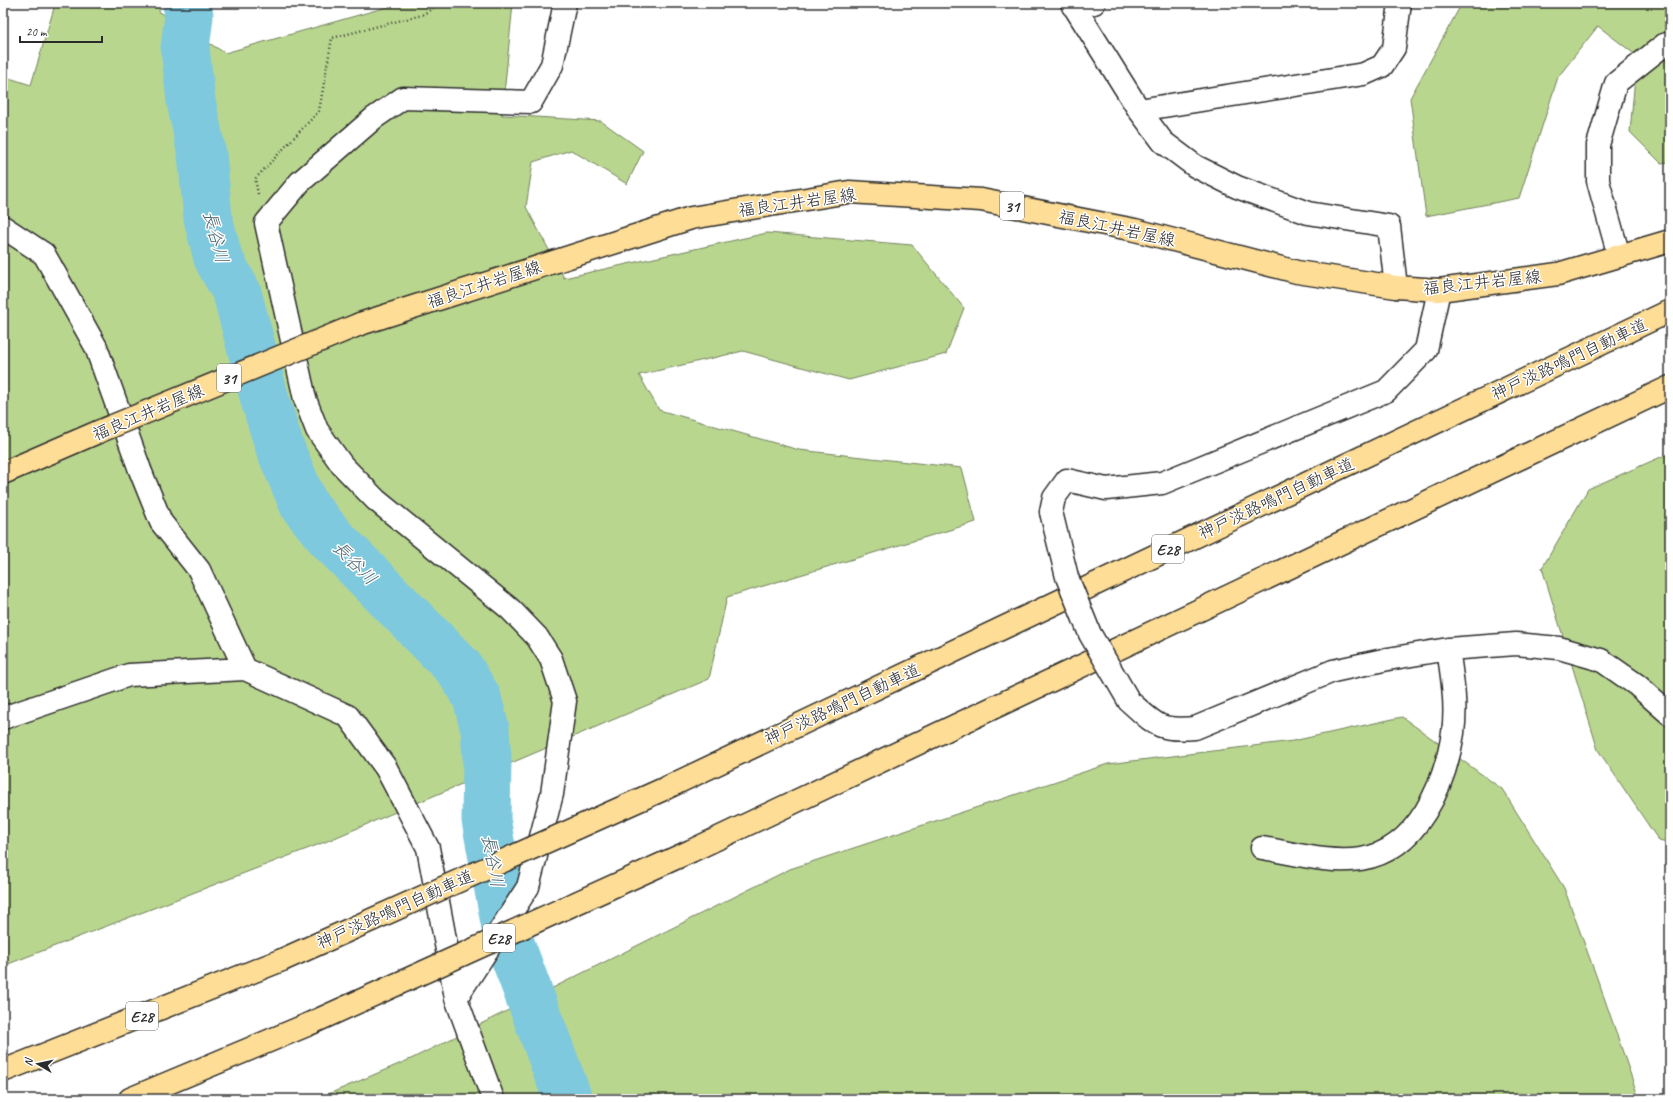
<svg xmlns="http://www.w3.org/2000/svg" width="1673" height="1102" font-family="Caveat,'Klee One',sans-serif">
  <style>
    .green { fill: #b9d68f; stroke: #72805d }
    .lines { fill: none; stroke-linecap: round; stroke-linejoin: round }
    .river { stroke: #7ec9de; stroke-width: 49 }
    .minor-casing { stroke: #2b2b2b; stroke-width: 25 }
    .major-casing { stroke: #2b2b2b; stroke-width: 25 }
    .highway-casing { stroke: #2b2b2b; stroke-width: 25 }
    .path { stroke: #2b2b2b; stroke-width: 2.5; stroke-dasharray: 1 3; stroke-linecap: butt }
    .minor { stroke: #fff; stroke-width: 22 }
    .major { stroke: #fedd96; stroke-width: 22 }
    .highway { stroke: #fedd96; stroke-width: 22 }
    .minor-bridge-casing { stroke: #2b2b2b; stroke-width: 25; stroke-linecap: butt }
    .major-bridge-casing { stroke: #2b2b2b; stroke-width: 25; stroke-linecap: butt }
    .highway-bridge-casing { stroke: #2b2b2b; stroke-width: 25; stroke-linecap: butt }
    .minor-bridge { stroke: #fff; stroke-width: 22 }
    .major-bridge { stroke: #fedd96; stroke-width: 22 }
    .highway-bridge { stroke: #fedd96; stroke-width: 22 }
    .labels { text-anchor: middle; stroke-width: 3; stroke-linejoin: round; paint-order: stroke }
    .shield { fill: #fff; stroke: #6b6b6b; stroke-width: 1 }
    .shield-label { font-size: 16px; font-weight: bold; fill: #2b2b2b }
    .street-label { font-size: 17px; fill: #2b2b2b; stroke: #fff }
    .water-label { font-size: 18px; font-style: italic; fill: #48626a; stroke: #fff }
  </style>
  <rect width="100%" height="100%" fill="#fff"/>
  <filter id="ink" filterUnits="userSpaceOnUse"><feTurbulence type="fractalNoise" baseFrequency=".025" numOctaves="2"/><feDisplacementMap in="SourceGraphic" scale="8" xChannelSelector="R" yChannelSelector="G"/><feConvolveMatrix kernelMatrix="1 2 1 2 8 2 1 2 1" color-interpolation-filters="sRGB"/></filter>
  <g filter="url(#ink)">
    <!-- green -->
    <path class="green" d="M51 3H160L159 12 225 53 401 3H513L502 115 601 121 643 151 627 184 571 150 533 162 526 207 564 278 767 233 912 245 964 308 946 354 849 380 743 351 639 375 659 410 799 450 962 468 976 522 727 597 709 679 325 842 3 966V76L31 85 54 8Z
      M1462 3H1670V162L1661 163 1630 132 1637 56 1598 26 1558 77 1519 198 1426 216 1410 98Z
      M1670 453V844L1659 841 1598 750 1542 568 1588 489Z
      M1402 717 1502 789 1564 888 1605 1000 1639 1099H317L413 1058 790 869 1108 764 1293 741Z"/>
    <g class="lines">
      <!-- river -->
      <path class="river" d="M187 3 189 16 185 48 191 101 202 154 208 218 218 258 237 293 265 400 280 448 304 505 331 538 459 668 477 698 485 730 487 759 486 820 508 938 568 1099"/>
      <!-- minor casing -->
      <g class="minor-casing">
        <path id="minor" d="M1072 3 1139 110 1163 142 1195 166 1237 187 1308 213 1389 226 1396 287
          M1073 6 1094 3
          M1139 110 1364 74 1382 66 1394 48 1400 3
          M3 227 44 254 96 347 140 470 161 522 199 570 245 669
          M1619 256 1598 181V145L1616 83 1664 45 1670 43
          M1051 512 1054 498 1067 480 1106 489 1162 483 1386 391 1426 350 1439 290
          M1129 701C1156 725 1158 731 1195 728L1333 671 1388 659 1448 649 1516 644 1559 648 1601 660 1637 685 1670 714
          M3 718 129 675 245 669 348 716 386 768 428 848 456 998 493 1099
          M1262 848C1293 853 1329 864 1361 859 1418 850 1445 784 1453 733 1457 705 1452 676 1448 649
          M456 998 528 887 552 794 565 701 551 659 537 637 510 609 376 500 342 465 317 430 305 399 266 223 300 182 374 118 403 98 531 102 552 65 565 3"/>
      </g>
      <!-- major casing -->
      <g class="major-casing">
        <path id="major" d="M360 324 691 218 849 192 981 200 1135 230 1297 272 1396 287 1439 290 1558 274 1670 241
          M3 473 98 432"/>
      </g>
      <!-- highway casing -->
      <g class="highway-casing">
        <path id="highway" d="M666 788 1670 311
          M691 851 1670 387
          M3 1071 282 960
          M130 1099 307 1025"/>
      </g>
      <!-- path -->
      <path class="path" d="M258 194 255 179 319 111 332 38 422 15 441 3"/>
      <!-- minor -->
      <use href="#minor" class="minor"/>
      <!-- major -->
      <use href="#major" class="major"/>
      <!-- highway -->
      <use href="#highway" class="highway"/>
      <!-- minor-bridge casing -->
      <g class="minor-bridge-casing">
        <path id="minor-bridge" d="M1051 512 1067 577 1090 634 1129 701"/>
      </g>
      <!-- major-bridge casing -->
      <g class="major-bridge-casing">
        <path id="major-bridge" d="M98 432 360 324"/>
      </g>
      <!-- highway-bridge casing -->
      <g class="highway-bridge-casing">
        <path id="highway-bridge" d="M282 960 666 788
          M307 1025 691 851"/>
      </g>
      <!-- minor-bridge -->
      <use href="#minor-bridge" class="minor-bridge"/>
      <!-- major-bridge -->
      <use href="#major-bridge" class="major-bridge"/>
      <!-- highway-bridge -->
      <use href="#highway-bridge" class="highway-bridge"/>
    </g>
  </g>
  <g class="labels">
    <!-- shield labels -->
    <g class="shield">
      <rect x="1000" y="192" width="24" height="28" rx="3"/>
      <rect x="217" y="364" width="24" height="28" rx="3"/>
      <rect x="1152" y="535" width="32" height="28" rx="3"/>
      <rect x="483" y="924" width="32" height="28" rx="3"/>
      <rect x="126" y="1002" width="32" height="28" rx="3"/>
    </g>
    <g class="shield-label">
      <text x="1012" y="212">31</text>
      <text x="229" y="384">31</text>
      <text x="1168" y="555">E28</text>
      <text x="499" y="944">E28</text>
      <text x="142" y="1022">E28</text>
    </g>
    <!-- street labels -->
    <g class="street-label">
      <text transform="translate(797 202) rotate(-8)" y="6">福良江井岩屋線</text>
      <text transform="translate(1117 228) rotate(12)" y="6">福良江井岩屋線</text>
      <text transform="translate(1482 282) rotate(-6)" y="6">福良江井岩屋線</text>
      <text transform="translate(484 284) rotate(-18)" y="6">福良江井岩屋線</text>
      <text transform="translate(1569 359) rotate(-25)" y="6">神戸淡路鳴門自動車道</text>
      <text transform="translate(148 412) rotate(-23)" y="6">福良江井岩屋線</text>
      <text transform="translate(1276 498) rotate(-25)" y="6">神戸淡路鳴門自動車道</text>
      <text transform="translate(842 704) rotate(-25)" y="6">神戸淡路鳴門自動車道</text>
      <text transform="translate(395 909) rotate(-24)" y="6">神戸淡路鳴門自動車道</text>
    </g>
    <!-- water labels -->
    <g class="water-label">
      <text transform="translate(216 237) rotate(75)" y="6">長谷川</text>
      <text transform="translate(355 563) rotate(45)" y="6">長谷川</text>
      <text transform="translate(493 861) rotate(79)" y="6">長谷川</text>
    </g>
  </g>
  <!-- margin -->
  <rect width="1673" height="1102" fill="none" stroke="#fff" stroke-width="16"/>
  <rect x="8" y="8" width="1657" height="1086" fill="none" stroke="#2b2b2b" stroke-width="1.5" filter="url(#ink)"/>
  <!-- north arrow -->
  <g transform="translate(38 1064) rotate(279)" stroke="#ffffff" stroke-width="3" paint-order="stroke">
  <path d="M0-3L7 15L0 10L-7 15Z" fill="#2b2b2b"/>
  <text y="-6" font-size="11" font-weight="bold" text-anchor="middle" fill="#2b2b2b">N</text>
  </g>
  <!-- scale -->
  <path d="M20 36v6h82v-6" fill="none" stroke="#2b2b2b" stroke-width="2"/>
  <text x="26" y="36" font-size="12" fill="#2b2b2b" stroke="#ffffff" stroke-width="3" paint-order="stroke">20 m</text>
</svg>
